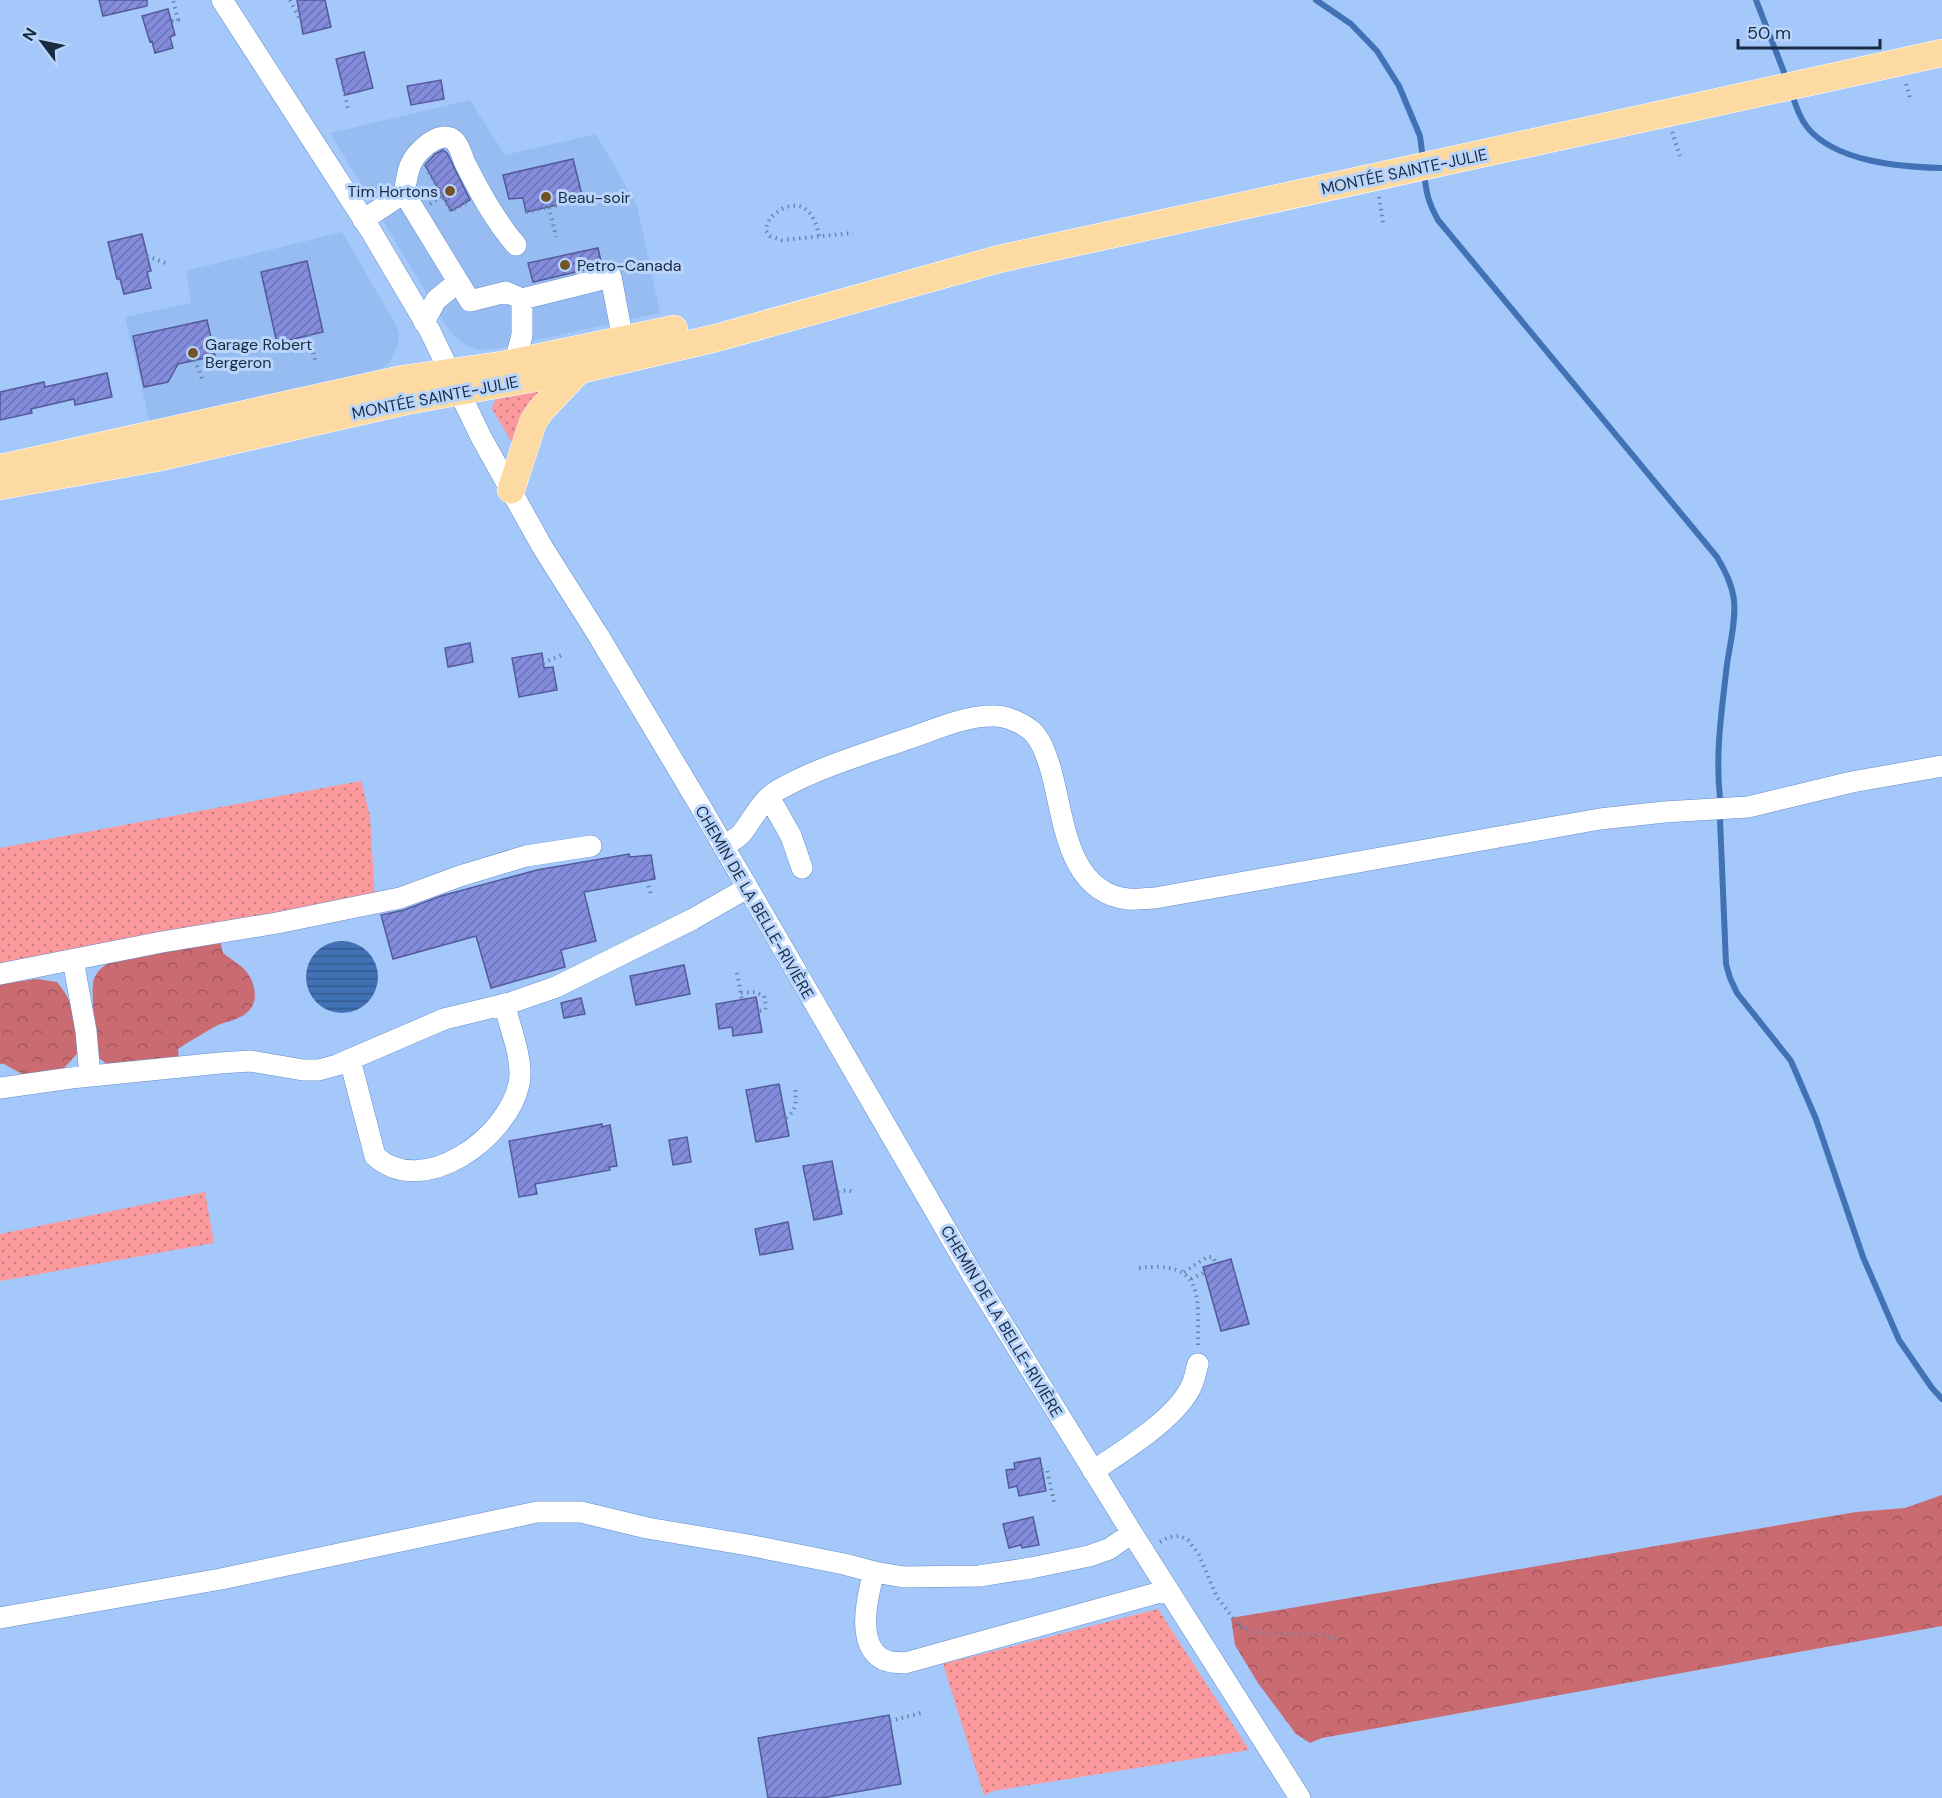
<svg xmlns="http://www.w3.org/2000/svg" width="1942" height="1798" font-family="'DM Sans',sans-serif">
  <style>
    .built { fill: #96bcf2 }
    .grass { fill: url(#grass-dots) }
    .forest { fill: url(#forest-crowns) }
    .water { fill: url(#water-rules) }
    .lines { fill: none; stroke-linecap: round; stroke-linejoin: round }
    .stream { stroke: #4272b6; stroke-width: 6 }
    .building { fill: url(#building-hatch); stroke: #535a99; stroke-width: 1.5 }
    .minor-casing { stroke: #648dc9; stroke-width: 22 }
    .major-casing { stroke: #fff; stroke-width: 28 }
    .path { stroke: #6a85ad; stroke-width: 4; stroke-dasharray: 1.5 4.5; stroke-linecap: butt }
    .minor { stroke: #fff; stroke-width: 21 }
    .major { stroke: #fddaa2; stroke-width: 27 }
    .poi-dot { fill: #705427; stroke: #bad5fb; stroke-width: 2 }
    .labels { text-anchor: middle; stroke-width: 6; stroke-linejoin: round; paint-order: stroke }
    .street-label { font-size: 16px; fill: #192a43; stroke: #bad5fb }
    .poi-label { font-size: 16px; fill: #192a43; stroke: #bad5fb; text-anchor: start }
  </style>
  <defs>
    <pattern id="grass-dots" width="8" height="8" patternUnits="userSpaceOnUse" patternTransform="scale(1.5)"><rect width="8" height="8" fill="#fb999d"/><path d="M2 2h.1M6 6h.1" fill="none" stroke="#ca7d82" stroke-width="1.8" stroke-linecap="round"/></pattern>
    <pattern id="forest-crowns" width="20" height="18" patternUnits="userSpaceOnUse" patternTransform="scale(1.5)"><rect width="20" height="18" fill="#c96b71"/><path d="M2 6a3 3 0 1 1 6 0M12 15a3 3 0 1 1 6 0" fill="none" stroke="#a2585e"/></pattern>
    <pattern id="water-rules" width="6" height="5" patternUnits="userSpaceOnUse" patternTransform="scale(1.5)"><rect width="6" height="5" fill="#4272b6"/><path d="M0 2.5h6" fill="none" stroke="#34598e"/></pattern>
    <pattern id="building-hatch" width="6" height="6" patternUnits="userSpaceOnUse" patternTransform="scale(1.5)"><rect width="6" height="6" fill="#848ddd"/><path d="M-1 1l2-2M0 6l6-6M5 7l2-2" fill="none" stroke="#6b73b5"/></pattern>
  </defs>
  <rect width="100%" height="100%" fill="#a5c8fa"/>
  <!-- built -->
  <path class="built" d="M470 100 505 155 596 134 637 205 660 313 500 348 479 350 466 345 454 336 443 321 330 133Z
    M342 232 396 325 399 334 398 344 391 361 382 368 371 372 150 423 125 317 191 303 186 271Z"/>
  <!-- grass -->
  <path class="grass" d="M544 389 515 440 511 441 492 409 494 402 497 399Z
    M361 781 370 816 375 899 0 970V848Z
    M205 1192 214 1243 0 1281V1234Z
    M1158 1609 1249 1750 993 1791 984 1795 943 1664Z"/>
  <!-- forest -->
  <path class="forest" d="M220 940 223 953C229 958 236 962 242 967 257 981 262 1007 240 1017 233 1021 225 1022 218 1025 204 1033 191 1040 178 1049L179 1060 108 1065 98 1057C96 1044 90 988 94 979 98 969 106 964 114 959Z
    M37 979 57 982C77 1006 77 1025 77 1054L63 1069 37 1076 22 1074 4 1064H0V984Z
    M1942 1495V1626L1322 1738 1310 1743 1296 1734 1258 1683 1235 1645 1231 1618 1856 1512 1905 1508Z"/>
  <!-- water -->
  <path class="water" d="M306 977a36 36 0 1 1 72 0a36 36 0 1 1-72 0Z"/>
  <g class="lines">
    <!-- stream -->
    <path class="stream" d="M1316 0 1351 24 1377 51 1399 86 1420 136 1423 159
      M1756 0 1787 80
      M1792 93C1795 104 1799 117 1807 127 1835 162 1900 167 1942 168
      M1424 172C1426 192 1428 202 1438 220L1717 557C1725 571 1732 584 1734 600 1736 621 1730 644 1727 664 1722 709 1715 753 1720 798
      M1720 819 1726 964 1730 978 1737 993 1791 1061 1816 1119 1863 1257 1899 1340 1932 1388 1942 1399"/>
  </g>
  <!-- building -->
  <path class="building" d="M99 0H147V6L103 16Z
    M297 0H325L331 27 303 34Z
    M168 9 175 35 170 37 173 48 155 53 152 41 150 42 142 16Z
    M364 52 373 88 345 95 336 59Z
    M441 80 444 99 411 105 407 86Z
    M443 150 447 153 470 200 451 211 425 165 435 154Z
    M573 159 583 199 526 212 523 198 509 199 503 175Z
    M142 234 151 271 147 272 151 288 124 294 120 279H117L108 242Z
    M598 248 602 266 533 282 528 263Z
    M307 261 323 332 277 343 261 272Z
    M207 320 215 356 178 364 168 382 144 387 133 336Z
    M107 373 112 397 75 405 74 399 31 409 32 413 0 420V392L44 382 45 387Z
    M470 643 473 662 448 667 445 648Z
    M542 653 544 668 553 667 557 690 519 697 512 658Z
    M629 854 630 857 651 855 655 879 584 892 596 941 561 950 565 967 491 988 476 936 393 959 381 915 404 910 441 896 537 870Z
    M684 965 690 994 636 1005 630 976Z
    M756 997 762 1032 733 1036 732 1027 719 1029 716 1004Z
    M581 998 585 1014 564 1018 561 1003Z
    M779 1084 789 1136 756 1142 746 1090Z
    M602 1124V1127L610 1125 617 1166 609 1167 610 1170 535 1184 537 1194 519 1197 509 1141Z
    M687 1137 691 1162 673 1165 669 1140Z
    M832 1161 842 1214 814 1220 803 1166Z
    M788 1222 793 1249 760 1255 755 1229Z
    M1231 1259 1249 1324 1221 1331 1203 1267Z
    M1040 1458 1046 1491 1019 1496 1017 1486 1009 1488 1006 1470 1015 1469 1014 1463Z
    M1033 1517 1039 1545 1022 1548 1021 1545 1009 1548 1003 1524Z
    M889 1715 901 1784 822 1798H768L758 1738Z"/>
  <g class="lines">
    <!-- minor casing -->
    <g class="minor-casing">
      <path id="minor" d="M222 0 371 231 430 331 481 437 543 548 598 635 702 809 973 1276 1132 1533 1300 1798
        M404 193C406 184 407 174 410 166 415 153 438 130 452 139 459 143 462 156 465 163 479 191 495 221 516 245
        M363 220 404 193 470 301 506 292 522 299
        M424 322 436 300 458 282
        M515 362 522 335V299L611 277 623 340
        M769 797 791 836 802 868
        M723 846C729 842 737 839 742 833 754 818 761 799 780 789 820 767 864 754 907 739 934 730 965 715 995 716 1007 716 1022 723 1032 731 1042 741 1046 755 1050 767 1064 813 1065 892 1128 899 1136 900 1146 898 1155 898L1600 819 1664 812 1748 807 1852 782 1942 766
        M73 960 86 1031 90 1076
        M0 974 162 942 277 923 400 898 460 876 526 856 591 846
        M350 1060 375 1156C423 1200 508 1137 519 1084 524 1062 510 1027 504 1004
        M0 1088 71 1078 220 1063 250 1061 303 1070H319L337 1065 444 1019 510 1003 556 987 693 919 747 888
        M1093 1471C1123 1451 1181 1416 1193 1382 1195 1377 1196 1370 1198 1364
        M874 1572C867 1597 853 1654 891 1662 895 1663 901 1662 905 1663L1168 1590
        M0 1618 221 1579 537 1512H581L647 1528 748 1545 844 1564 874 1572 904 1577 979 1576 1031 1568 1089 1556 1109 1549 1132 1533"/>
    </g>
    <!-- major casing -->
    <g class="major-casing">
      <path id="major" d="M0 468 403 379 502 365 674 329
        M0 486 156 458 406 401 579 370 716 338 999 259 1942 53
        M511 490 533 422 541 410 579 370"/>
    </g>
    <!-- path -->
    <path class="path" d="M290 0 299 18
      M172 21 178 20 173 0
      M341 77 348 109
      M1906 84 1910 98
      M1672 132 1680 156
      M429 172 451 211 466 203
      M1379 197 1383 223
      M430 204 442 196
      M549 207 556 237
      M526 212 577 201
      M819 236C815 216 805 198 782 209 772 215 767 220 766 231L770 236 782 240 853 233
      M147 256 168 264
      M309 335 315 360
      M195 360 202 379
      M543 663 564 654
      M647 880 651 895
      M737 973 742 1000
      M741 993 755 992 764 996 766 1006 765 1010 758 1011
      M786 1118C798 1109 796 1100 795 1086
      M838 1192 848 1190 855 1193
      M1139 1268C1204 1260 1198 1295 1198 1345
      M1184 1272 1207 1257H1213L1216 1263
      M1191 1279 1205 1272
      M1042 1470H1047L1054 1502
      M1160 1542 1169 1537 1180 1536 1188 1540 1199 1555 1217 1597 1239 1626 1256 1633 1323 1635 1340 1640
      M890 1721 925 1712"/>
    <!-- minor -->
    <use href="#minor" class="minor"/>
    <!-- major -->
    <use href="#major" class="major"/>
  </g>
  <!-- markers -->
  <g class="poi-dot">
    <circle cx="450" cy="191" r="6"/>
    <circle cx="546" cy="197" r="6"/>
    <circle cx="565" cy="265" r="6"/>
    <circle cx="193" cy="353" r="6"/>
  </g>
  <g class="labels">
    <!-- street labels -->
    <g class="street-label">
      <text transform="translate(1404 171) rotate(-12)" y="6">MONTÉE SAINTE-JULIE</text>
      <text transform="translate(435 397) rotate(-11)" y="6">MONTÉE SAINTE-JULIE</text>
      <text transform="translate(755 902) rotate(60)" y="6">CHEMIN DE LA BELLE-RIVIÈRE</text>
      <text transform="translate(1002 1321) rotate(59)" y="6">CHEMIN DE LA BELLE-RIVIÈRE</text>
    </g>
    <!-- poi labels -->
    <g class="poi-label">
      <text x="438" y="197" text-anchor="end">Tim Hortons</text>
      <text x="558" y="203">Beau-soir</text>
      <text x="577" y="271">Petro-Canada</text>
      <text x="205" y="350">Garage Robert<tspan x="205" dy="18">Bergeron</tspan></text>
    </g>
  </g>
  <!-- north arrow -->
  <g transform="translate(42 42) rotate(302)" stroke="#bad5fb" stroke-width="4.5" paint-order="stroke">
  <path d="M0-4.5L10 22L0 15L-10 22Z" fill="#192a43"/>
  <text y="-9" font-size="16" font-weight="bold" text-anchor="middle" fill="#192a43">N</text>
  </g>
  <!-- scale -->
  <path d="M1738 39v9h142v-9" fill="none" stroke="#192a43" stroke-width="3"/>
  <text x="1747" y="39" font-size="18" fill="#192a43" stroke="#bad5fb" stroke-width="4.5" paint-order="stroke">50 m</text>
</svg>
